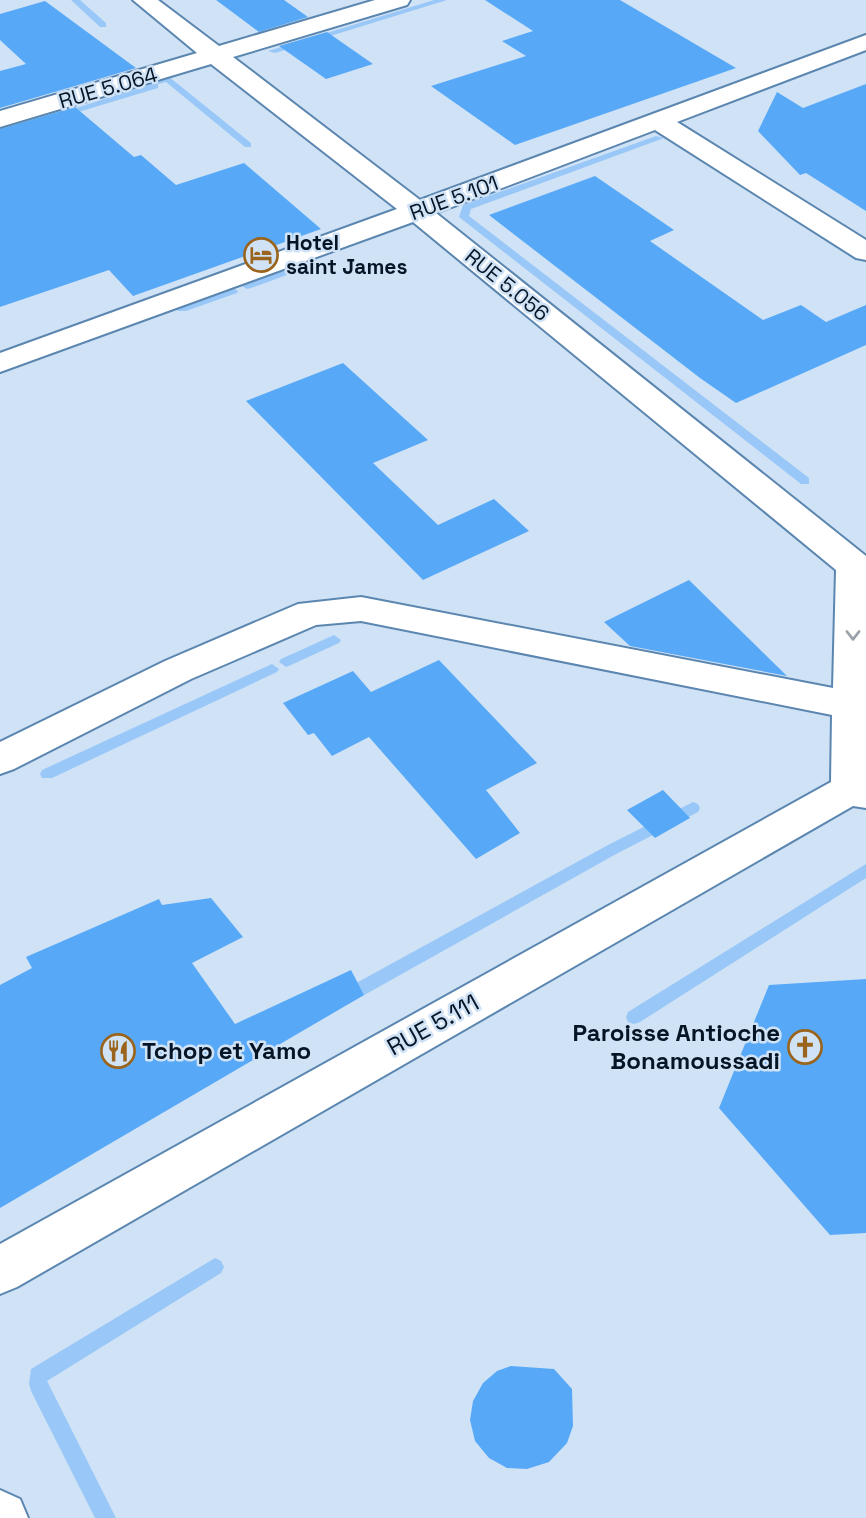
<svg xmlns="http://www.w3.org/2000/svg" width="866" height="1518" font-family="'Space Grotesk',sans-serif">
  <style>
    .lines { fill: none; stroke-linecap: round; stroke-linejoin: round }
    .stream { fill: #99c8f8; fill-rule: evenodd }
    .building { fill: #57a9f7 }
    .minor-casing { stroke: #5b86b0; stroke-width: 4 }
    .minor { fill: #fff; fill-rule: evenodd }
    .oneway { stroke: #9ba1a8 }
    .labels { text-anchor: middle; stroke-width: 5; stroke-linejoin: round; paint-order: stroke }
    .far-street-label { font-size: 21px; fill: #051526; stroke: #d0e2f5 }
    .far-poi-label { font-size: 21px; font-weight: bold; fill: #051526; stroke: #d0e2f5; text-anchor: start }
    .street-label { font-size: 24px; fill: #051526; stroke: #d0e2f5 }
    .poi-label { font-size: 24px; font-weight: bold; fill: #051526; stroke: #d0e2f5; text-anchor: end }
  </style>
  <rect width="100%" height="100%" fill="#d0e2f5"/>
  <g class="lines">
    <!-- stream -->
    <path class="stream" d="M71 0H80L106 23V27H100Z
      M434 0H447L275 53 268 51Z
      M168 76 251 143V147H245L166 82 158 84V88L65 116 57 114 148 85V81Z
      M656 136 664 138 471 209 469 216 809 478V484H801L459 217 463 205Z
      M313 259 317 260V264L251 288 247 289 242 286Z
      M233 288 238 291 237 293 186 311H178L177 309Z
      M334 635 341 640 339 643 291 665 286 667 279 662 281 659Z
      M272 664 279 669 277 672 52 778H42L40 774 42 770Z
      M693 802 698 804 700 808 698 812 618 853 350 1003 344 1005 338 1003 336 998 338 993 608 845Z
      M866 864V878L640 1022 634 1024 628 1022 626 1017 628 1012Z
      M215 1258 221 1261 224 1267 221 1273 47 1381 116 1518H95L31 1391 29 1384 31 1369Z"/>
  </g>
  <!-- building -->
  <path class="building" d="M216 0H284L308 17 259 32Z
    M485 0H620L736 68 515 145 431 86 526 56 502 41 533 31Z
    M45 1 136 68 0 108V71L26 64 0 40V14Z
    M327 32 373 64 326 79 279 46Z
    M866 84V211L806 173 800 175 758 131 777 92 803 108Z
    M75 107 134 157 141 155 176 185 244 163 321 229 133 296 109 270 0 307V129Z
    M595 176 674 230 650 241 763 320 801 305 826 322 866 305V345L736 403 700 378 489 215Z
    M343 363 428 440 373 463 438 525 494 499 529 531 423 580 246 401Z
    M689 580 787 676 630 646 604 622Z
    M439 660 537 763 486 790 520 833 476 859 369 737 332 756 314 733 308 735 283 703 353 671 371 692Z
    M663 790 690 818 655 838 627 810Z
    M211 898 243 937 192 963 235 1024 351 970 364 995 0 1208V985L32 968 26 957 159 899 162 905Z
    M866 979V1233L830 1235 719 1108 769 985Z
    M511 1366 554 1369 572 1389 573 1426 567 1443 549 1462 527 1469 507 1468 489 1458 475 1441 470 1420 473 1401 483 1383 497 1371Z"/>
  <g class="lines">
    <!-- minor casing -->
    <g class="minor-casing">
      <path id="minor" d="M133 0H158L219 46 375 0H410L407 5 233 57 420 200 866 35V50L677 122 866 240V260L856 258 655 130 436 213 866 556V808L853 806 17 1287 0 1294V1244L831 782 832 715 361 621 316 625 191 679 14 769 0 774V742L165 661 298 604 361 597 833 688 836 570 413 222 0 372V353L397 209 211 64 0 127V111L197 53Z
        M0 1490 20 1499 28 1518H0Z"/>
    </g>
    <!-- minor -->
    <use href="#minor" class="minor"/>
  </g>
  <!-- one-way arrows -->
  <defs><path id="oneway-chevron" d="M-2-3.5L2.5 0L-2 3.5" fill="none" stroke-width="1.6" stroke-linecap="round" stroke-linejoin="round" transform="scale(1.75)"/></defs>
  <use class="oneway" href="#oneway-chevron" transform="translate(853 635) rotate(90)"/>
  <!-- icons -->
  <defs>
    <g id="hotel-ring" transform="scale(1.75)"><circle r="9.5" fill="#d0e2f5" stroke="#9a641c" stroke-width="1.5"/><path d="M-6-4.5h1.5V1H6V5H4.5V3h-9V5H-6ZM-4 0a1.8 1.8 0 1 1 3.6 0ZM.5 0V-2.5h3Q6-2.5 6 0Z" fill="#9a641c"/></g>
    <g id="church-ring" transform="scale(1.75)"><circle r="9.5" fill="#d0e2f5" stroke="#9a641c" stroke-width="1.5"/><path d="M-1.2-6h2.4v3.5h3.3v2.4h-3.3V6h-2.4V-.1h-3.3v-2.4h3.3Z" fill="#9a641c"/></g>
    <g id="restaurant-ring" transform="scale(1.75)"><circle r="9.5" fill="#d0e2f5" stroke="#9a641c" stroke-width="1.5"/><path d="M-5-6h1v4h1v-4h1v4h1v-4h1v5L-1.5 .5V6h-2V.5L-5-1ZM5-6V6H3V1.5H1.5Q1.5-4 5-6Z" fill="#9a641c"/></g>
  </defs>
  <g fill-rule="evenodd">
    <use href="#hotel-ring" x="261" y="255"/>
    <use href="#church-ring" x="805" y="1047"/>
    <use href="#restaurant-ring" x="118" y="1051"/>
  </g>
  <g class="labels">
    <!-- far-street labels -->
    <g class="far-street-label">
      <text transform="translate(108 88) rotate(-16)" y="7">RUE 5.064</text>
      <text transform="translate(454 198) rotate(-20)" y="7">RUE 5.101</text>
      <text transform="translate(507 285) rotate(39)" y="7">RUE 5.056</text>
    </g>
    <!-- far-poi labels -->
    <g class="far-poi-label">
      <text x="286" y="250">Hotel<tspan x="286" dy="24">saint James</tspan></text>
    </g>
    <!-- street labels -->
    <g class="street-label">
      <text transform="translate(433 1025) rotate(-29)" y="8">RUE 5.111</text>
    </g>
    <!-- poi labels -->
    <g class="poi-label">
      <text x="780" y="1041">Paroisse Antioche<tspan x="780" dy="28">Bonamoussadi</tspan></text>
      <text x="142" y="1059" text-anchor="start">Tchop et Yamo</text>
    </g>
  </g>
</svg>
